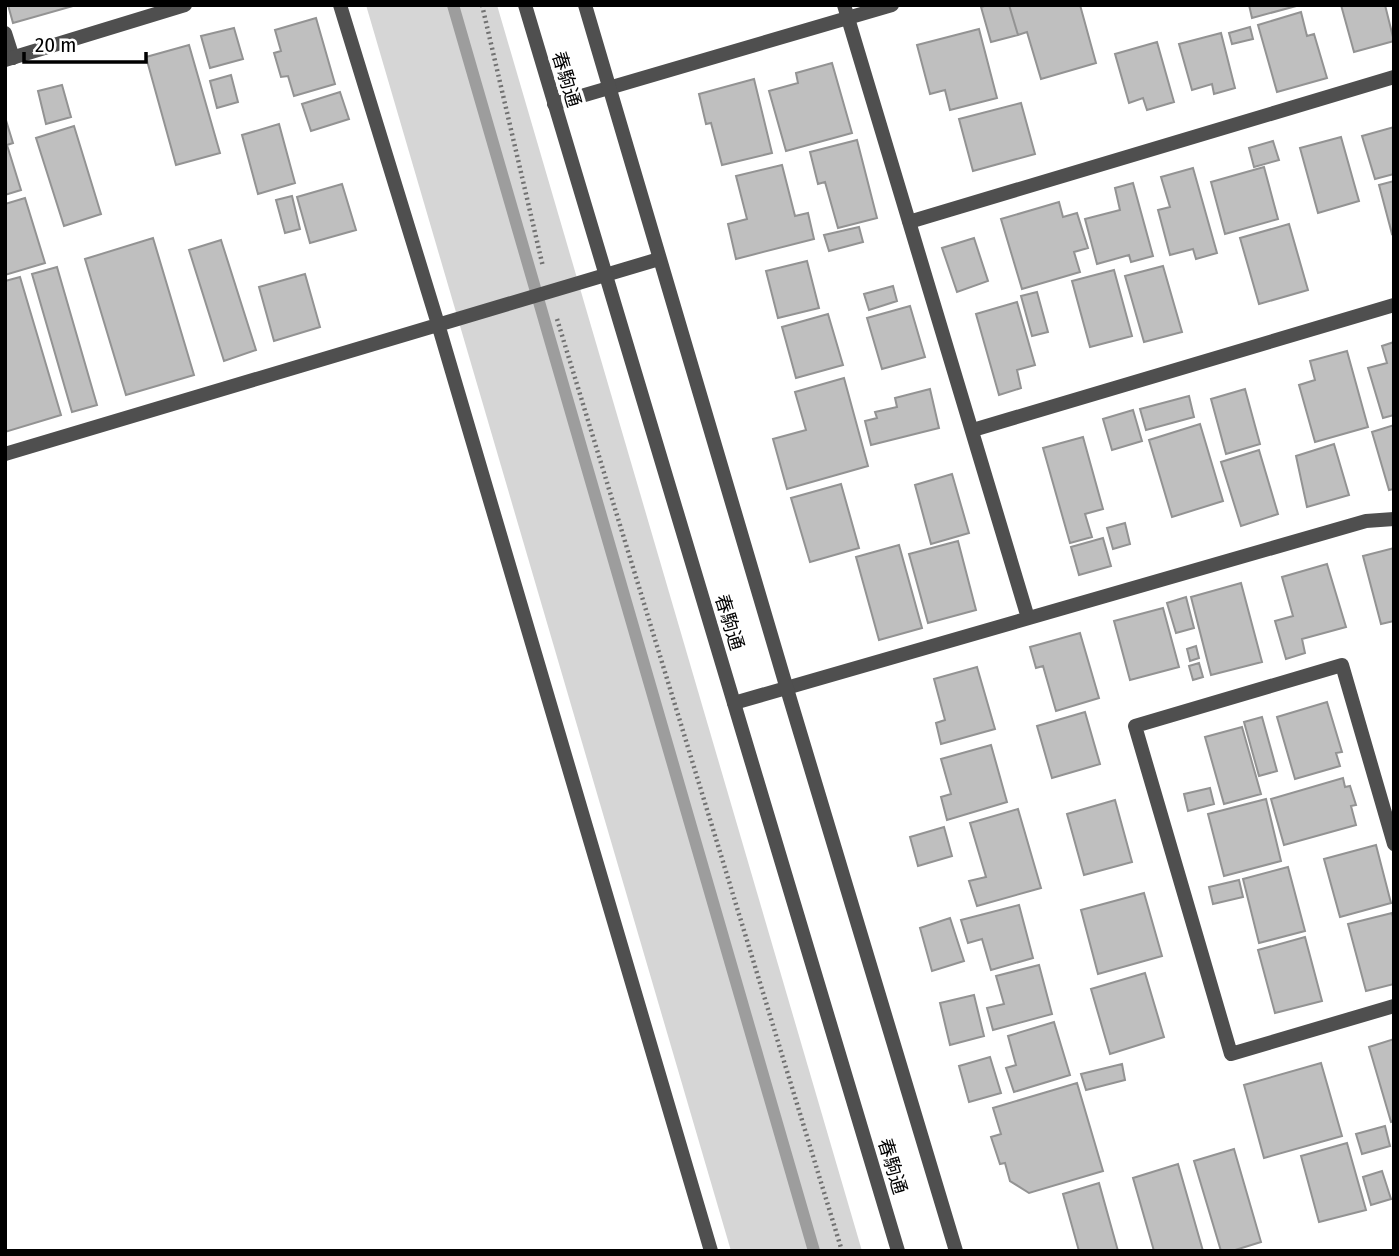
<svg xmlns="http://www.w3.org/2000/svg" width="1399" height="1256" font-family="'Fira Sans Condensed','Noto Sans JP',sans-serif">
  <style>
    .green { fill: #d6d6d6 }
    .lines { fill: none; stroke-linecap: round; stroke-linejoin: round }
    .stream { stroke: #9d9d9d; stroke-width: 12 }
    .building { fill: #bfbfbf; stroke: #939393; stroke-width: 2 }
    .path { stroke: #717171; stroke-width: 4.5; stroke-dasharray: 2 3.5; stroke-linecap: butt }
    .service { stroke: #4f4f4f; stroke-width: 14 }
    .minor { stroke: #4f4f4f; stroke-width: 14 }
    .tertiary { stroke: #4f4f4f; stroke-width: 14 }
    .labels { text-anchor: middle; stroke-width: 7; stroke-linejoin: round; paint-order: stroke }
    .street-label { font-size: 19px; fill: #000; stroke: #fff }
  </style>
  <rect width="100%" height="100%" fill="#fff"/>
  <!-- green -->
  <path class="green" d="M366 5H497L862 1251H731Z"/>
  <g class="lines">
    <!-- stream -->
    <path class="stream" d="M453 5 814 1251"/>
  </g>
  <!-- building -->
  <path class="building" d="M8 5H73V6L13 23Z
    M988 5H1009L1018 35 991 42 981 7Z
    M1009 5H1080L1096 63 1041 79 1027 32 1018 35Z
    M1249 5H1300L1252 18Z
    M1341 5H1385L1394 41 1354 52Z
    M1301 12 1307 36 1314 34 1327 78 1277 92 1258 25Z
    M316 18 335 84 294 96 288 76 281 77 274 53 281 51 275 30Z
    M1250 27 1253 39 1232 44 1229 33Z
    M234 28 243 59 210 68 201 36Z
    M979 29 997 98 950 110 945 90 930 94 917 45Z
    M1221 33 1235 88 1214 94 1212 84 1192 90 1179 44Z
    M1157 42 1174 102 1147 110 1143 98 1129 103 1115 54Z
    M189 45 220 153 176 165 146 57Z
    M832 63 852 133 786 151 769 91 798 83 796 73Z
    M231 75 238 102 217 108 210 81Z
    M754 79 772 153 722 165 711 123 706 124 699 94Z
    M62 85 71 117 46 124 38 91Z
    M340 92 349 119 311 131 302 104Z
    M1021 103 1035 154 973 171 959 119Z
    M5 117 13 143 7 145 21 190 5 195Z
    M279 124 295 183 258 194 242 135Z
    M74 126 101 214 64 226 36 138Z
    M1394 127V174L1375 179 1362 136Z
    M1341 137 1359 201 1318 213 1300 148Z
    M857 140 877 218 838 228 825 182 818 184 810 152Z
    M1273 141 1279 160 1254 167 1249 148Z
    M782 165 795 216 808 213 814 239 736 259 728 224 747 219 736 176Z
    M1264 167 1278 219 1225 234 1211 182Z
    M1193 168 1217 253 1196 259 1193 249 1170 255 1158 210 1170 207 1161 177Z
    M1394 181V233L1392 234 1379 185Z
    M1133 183 1153 256 1131 262 1129 255 1097 264 1085 219 1120 210 1115 188Z
    M342 184 356 230 310 243 297 197Z
    M292 196 300 229 285 233 276 200Z
    M25 198 45 263 5 275V204Z
    M1059 202 1063 217 1077 213 1088 248 1074 252 1080 272 1022 289 1001 219Z
    M1289 224 1308 290 1259 304 1240 238Z
    M859 227 863 242 829 251 824 235Z
    M153 238 194 375 126 395 85 259Z
    M974 238 988 281 957 292 942 248Z
    M221 240 256 350 224 361 189 250Z
    M807 261 819 308 778 318 766 271Z
    M1163 266 1182 332 1144 342 1125 276Z
    M57 267 97 405 72 412 32 274Z
    M1114 270 1132 336 1090 347 1072 281Z
    M305 274 320 327 274 341 259 287Z
    M20 277 61 415 5 432V281Z
    M893 286 897 301 869 310 864 294Z
    M1037 292 1048 332 1032 336 1021 296Z
    M1017 302 1035 365 1017 370 1021 388 999 395 976 314Z
    M910 306 925 357 882 369 867 318Z
    M828 314 843 365 796 378 782 327Z
    M1394 342V415L1383 418 1368 368 1387 363 1382 346Z
    M1347 351 1368 427 1315 442 1299 385 1315 380 1310 361Z
    M844 378 868 466 787 489 773 439 806 430 795 392Z
    M930 389 939 428 871 445 865 421 877 418 875 412 897 407 895 398Z
    M1245 389 1260 444 1226 454 1211 399Z
    M1189 396 1194 417 1146 430 1140 409Z
    M1133 410 1142 441 1112 450 1103 419Z
    M1200 424 1223 501 1172 517 1149 440Z
    M1394 425V489L1389 490 1372 432Z
    M1083 437 1103 509 1085 514 1092 537 1070 543 1043 448Z
    M1334 444 1349 495 1307 507 1296 456Z
    M1259 450 1278 514 1241 526 1221 462Z
    M952 474 969 533 931 544 915 485Z
    M841 484 859 548 810 562 791 498Z
    M1125 523 1130 544 1113 549 1107 528Z
    M1103 538 1111 566 1079 575 1071 547Z
    M958 541 976 610 928 623 909 554Z
    M899 545 922 628 879 640 856 557Z
    M1394 548V621L1381 624 1363 556Z
    M1327 564 1346 627 1302 639 1305 653 1286 659 1275 621 1293 616 1282 577Z
    M1241 583 1262 662 1211 675 1191 597Z
    M1186 597 1194 628 1176 633 1167 603Z
    M1163 608 1179 667 1130 680 1114 621Z
    M1080 633 1099 698 1056 711 1043 666 1036 668 1030 647Z
    M1196 646 1199 658 1190 661 1187 649Z
    M1199 663 1203 677 1193 680 1189 666Z
    M977 667 995 729 941 744 936 723 945 720 934 679Z
    M1327 702 1342 752 1336 753 1340 766 1295 779 1277 717Z
    M1085 712 1100 764 1052 778 1037 726Z
    M1262 717 1277 771 1259 776 1244 722Z
    M1242 727 1261 794 1224 804 1205 737Z
    M991 745 1007 802 947 820 941 797 951 794 941 759Z
    M1343 778 1345 787 1350 786 1356 805 1351 806 1356 825 1284 845 1271 799Z
    M1210 788 1214 804 1188 811 1184 794Z
    M1266 799 1281 861 1224 876 1208 814Z
    M1115 800 1132 862 1084 875 1067 814Z
    M1018 809 1041 888 977 906 969 881 986 877 970 823Z
    M944 827 952 856 918 866 910 837Z
    M1376 845 1391 903 1340 917 1324 859Z
    M1288 867 1305 931 1259 943 1243 879Z
    M1239 880 1243 897 1213 904 1209 887Z
    M1144 893 1162 956 1098 974 1081 910Z
    M1019 905 1033 958 991 970 982 939 968 943 961 920Z
    M1392 913 1394 921V984L1366 991 1348 924Z
    M950 918 964 961 932 971 920 928Z
    M1305 937 1322 1001 1275 1013 1258 950Z
    M1039 965 1052 1014 993 1030 987 1008 1004 1004 996 976Z
    M1145 973 1164 1037 1110 1054 1091 989Z
    M974 995 984 1036 950 1045 940 1003Z
    M1054 1022 1070 1075 1014 1092 1006 1068 1016 1065 1008 1036Z
    M1394 1039V1121L1391 1122 1369 1047Z
    M990 1057 1001 1093 969 1102 959 1066Z
    M1321 1063 1342 1136 1264 1158 1244 1085Z
    M1122 1064 1125 1080 1086 1090 1081 1074Z
    M1077 1083 1103 1171 1029 1193 1010 1181 1005 1163 1000 1164 991 1137 1001 1134 993 1108Z
    M1385 1126 1390 1146 1362 1154 1356 1134Z
    M1347 1143 1366 1210 1319 1222 1301 1156Z
    M1234 1149 1261 1242 1232 1251H1221L1194 1161Z
    M1178 1164 1203 1251H1154L1133 1178Z
    M1382 1171 1391 1199 1371 1205 1363 1177Z
    M1099 1183 1118 1251H1079L1063 1194Z"/>
  <g class="lines">
    <!-- path -->
    <path class="path" d="M482 5 543 267
      M557 319 842 1251"/>
    <!-- service -->
    <path class="service" d="M5 33 13 58"/>
    <!-- minor -->
    <path class="minor" d="M340 5 438 324 711 1251
      M844 5 1028 618
      M5 60 185 5
      M554 104 892 5
      M909 222 1394 77
      M973 430 1394 305
      M5 454 659 259
      M734 703 1366 521 1394 519
      M1394 844 1342 665 1135 726 1231 1054 1394 1006"/>
    <!-- tertiary -->
    <path class="tertiary" d="M525 5 898 1251
      M585 5 787 689 956 1251"/>
  </g>
  <g class="labels">
    <!-- street labels -->
    <g class="street-label">
      <text transform="translate(567 79) rotate(73)" y="7">春駒通</text>
      <text transform="translate(730 622) rotate(73)" y="7">春駒通</text>
      <text transform="translate(893 1166) rotate(73)" y="7">春駒通</text>
    </g>
  </g>
  <!-- border -->
  <rect width="1399" height="1256" fill="none" stroke="#000000" stroke-width="14"/>
  <!-- scale -->
  <path d="M24 52v10h122v-10" fill="none" stroke="#000000" stroke-width="3.5"/>
  <text x="35" y="52" font-size="21" fill="#000000" stroke="#ffffff" stroke-width="5" paint-order="stroke">20 m</text>
</svg>
